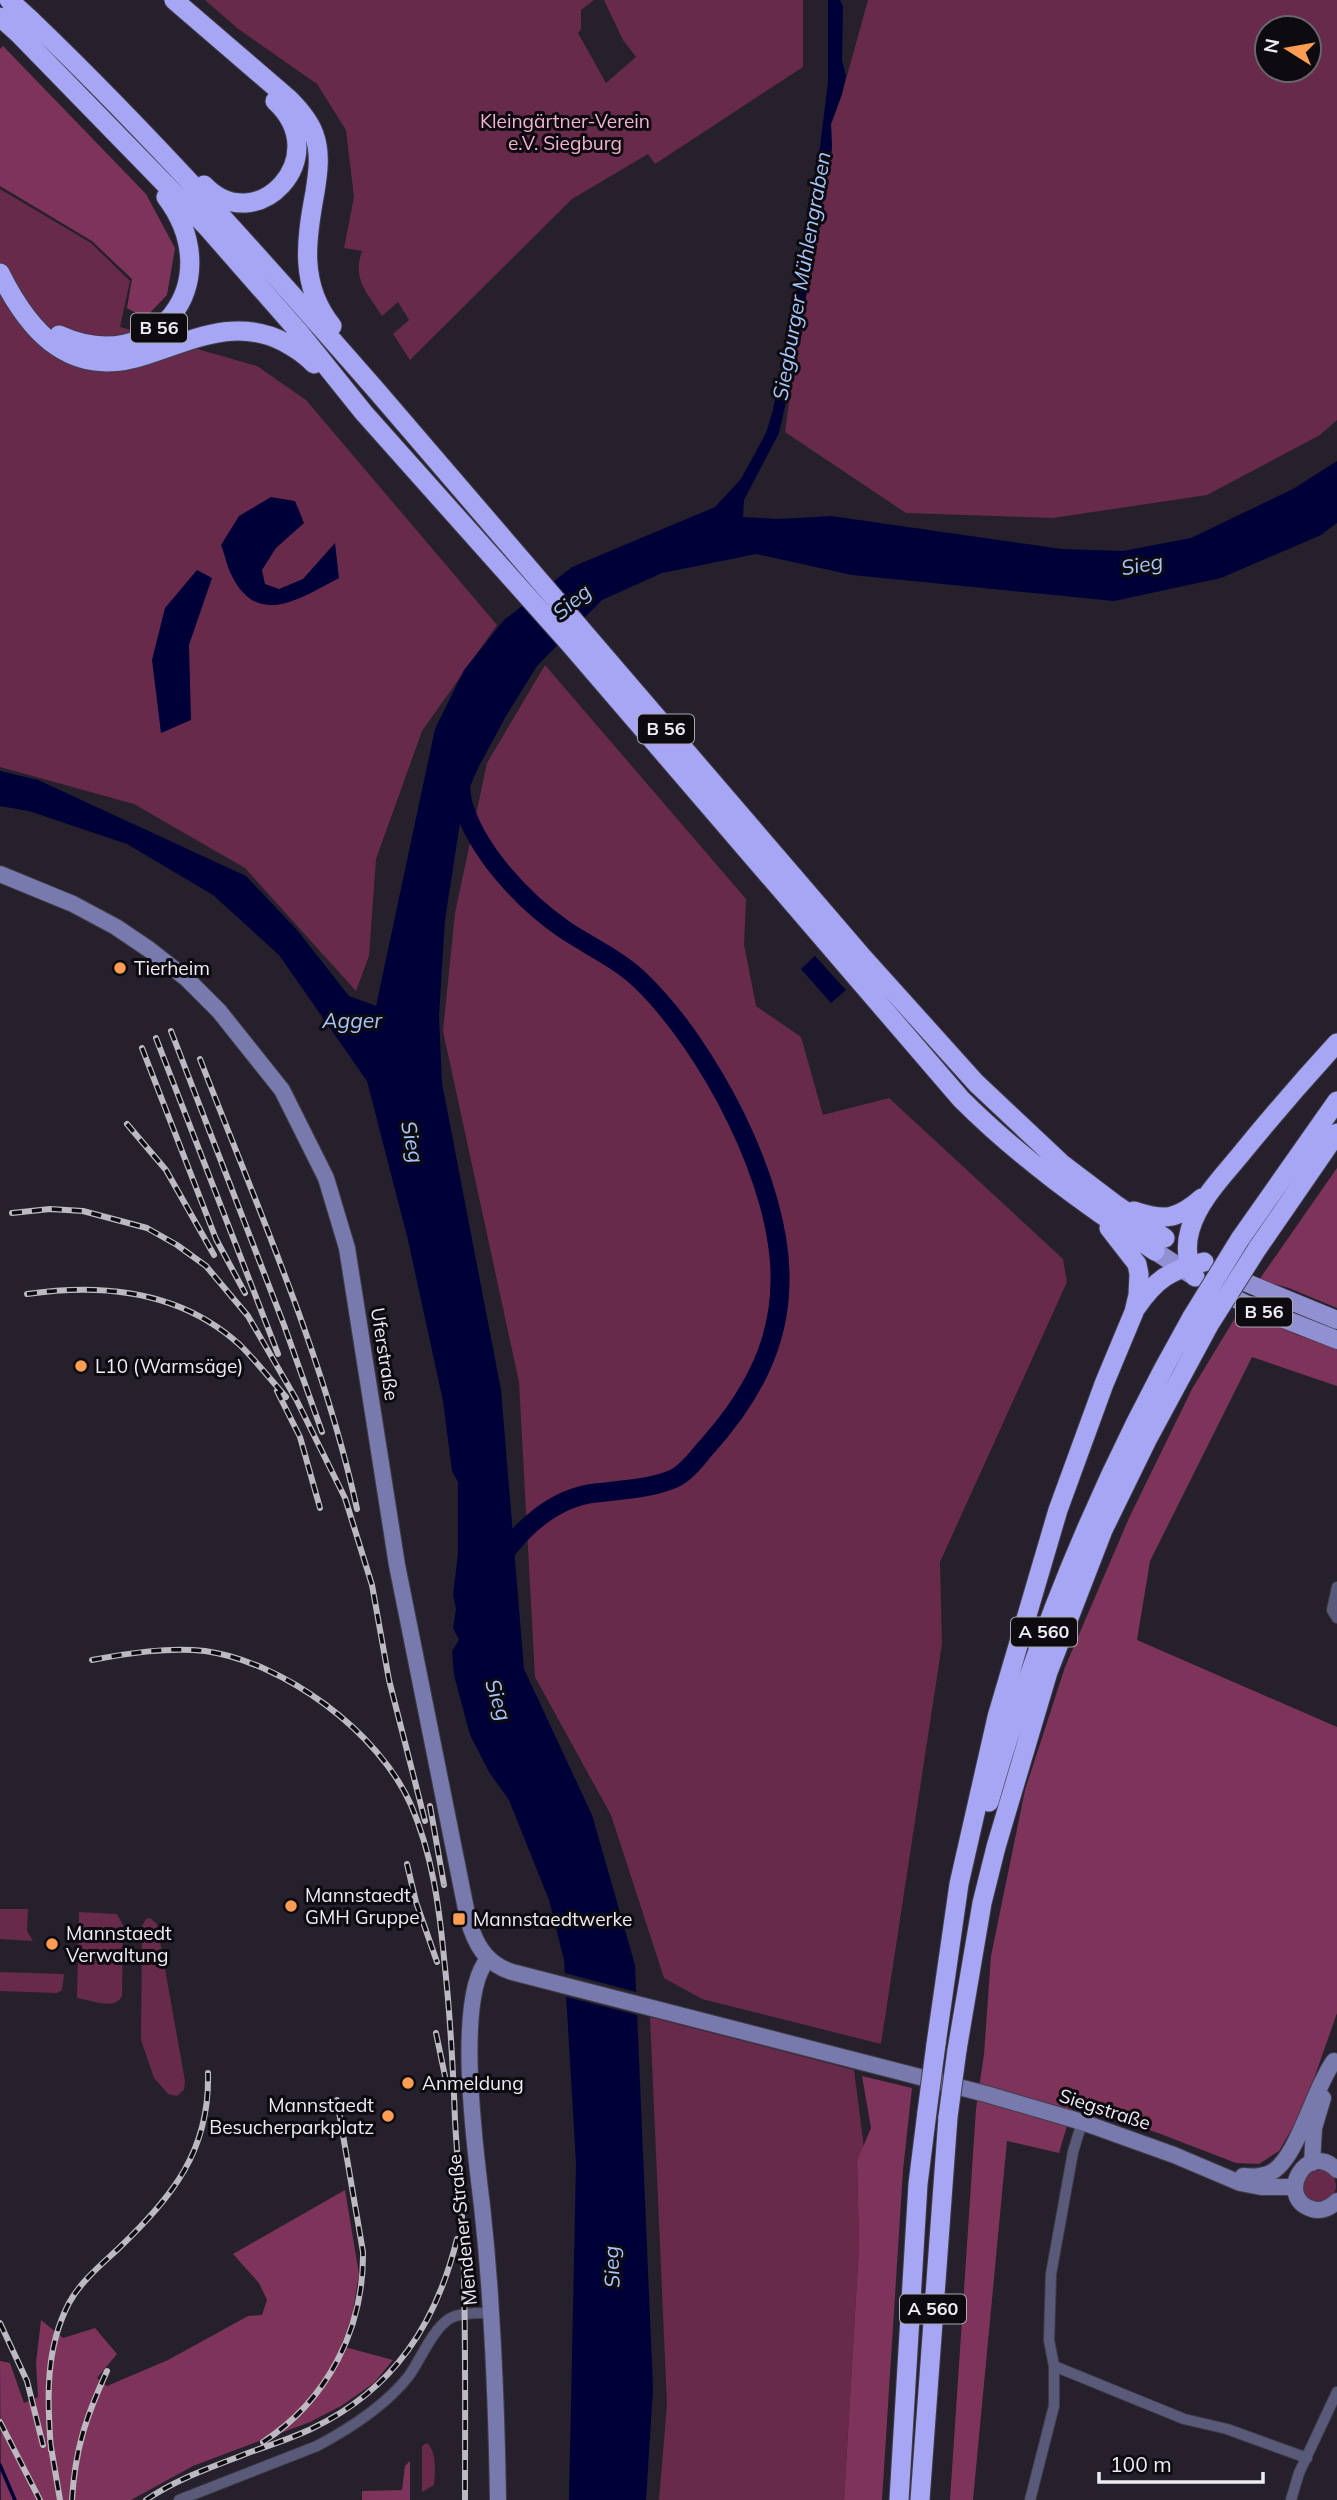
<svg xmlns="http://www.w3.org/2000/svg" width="1337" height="2500" font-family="Mulish,sans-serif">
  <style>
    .green { fill: #682a4a; fill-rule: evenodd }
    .forest { fill: #7e335a }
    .water { fill: #000039 }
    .pier { fill: #25202c }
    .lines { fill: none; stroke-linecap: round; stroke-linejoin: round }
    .stream { stroke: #000039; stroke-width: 3.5 }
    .river { stroke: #000039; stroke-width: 19 }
    .street-casing { stroke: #413d48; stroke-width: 12 }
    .secondary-casing { stroke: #413d48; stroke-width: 18 }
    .primary-casing { stroke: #413d48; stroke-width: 19 }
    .highway-casing { stroke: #413d48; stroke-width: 21 }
    .street { stroke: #595a7a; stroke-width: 10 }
    .secondary { stroke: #7879ac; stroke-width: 16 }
    .primary { stroke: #9090d2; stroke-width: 18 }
    .highway { stroke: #a6a6f5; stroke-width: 19 }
    .rail-casing { stroke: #bdb9c2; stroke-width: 6 }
    .rail { stroke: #0d0b10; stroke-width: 3.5; stroke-dasharray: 10; stroke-linecap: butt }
    .highway-bridge-casing { stroke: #413d48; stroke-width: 21; stroke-linecap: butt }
    .highway-bridge { stroke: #a6a6f5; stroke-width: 19 }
    .poi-dot { fill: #fc9d53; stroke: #0d0b10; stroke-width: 2.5 }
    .labels { text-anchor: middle; stroke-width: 6; stroke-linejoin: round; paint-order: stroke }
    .shield { fill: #0d0b10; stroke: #aba8b0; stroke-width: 2 }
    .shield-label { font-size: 18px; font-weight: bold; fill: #efecf4 }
    .park-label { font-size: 19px; fill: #f5b2d1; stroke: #0d0b10 }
    .poi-label { font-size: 19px; fill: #efecf4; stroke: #0d0b10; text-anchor: start }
    .street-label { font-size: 19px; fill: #efecf4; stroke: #0d0b10 }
    .water-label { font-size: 21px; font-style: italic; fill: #a6c6fd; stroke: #0d0b10 }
  </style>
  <rect width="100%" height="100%" fill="#25202c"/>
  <!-- green -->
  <path class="green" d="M205 0H594L581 10V29L578 33 606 83 636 57 623 40 604 0H803V67L655 164 648 154 572 199 410 360 393 334 409 320 398 302 382 316C367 292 352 280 362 251L344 248 354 197 346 130 317 84 237 28Z
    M868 0H1337V420L1320 435 1207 495 1053 518 906 513 785 432 793 371 832 148 831 124 842 94ZM1267 28H1309V70H1267Z
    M0 189 91 243 130 281 120 327 257 366 306 400 497 625 422 731 376 859 369 956 356 991 245 868 134 804 0 767Z
    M545 665 746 899 744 944 756 1006 801 1037 823 1115 889 1098 1063 1259 1067 1282 940 1562 942 1644 881 2044 702 1999 664 1978 611 1815 535 1677 519 1382 443 1031 455 913 487 763Z
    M0 1909H28L27 1931 33 1941 0 1939Z
    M79 1912 117 1914 123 1925 122 1996C115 2011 91 2000 77 1998Z
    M150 1918 157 1924 185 2081 184 2090 177 2096 168 2094 154 2078 141 2040 142 1926 146 1919Z
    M0 1972 64 1974 62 1990 57 1993 0 1991Z
    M650 2017 854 2070 864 2148 857 2161 859 2246 844 2500H659L667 2405Z
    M1302 2186a17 17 0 1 1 34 0a17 17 0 1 1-34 0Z
    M427 2443C437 2452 435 2471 434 2485L422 2492V2446Z"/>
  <!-- forest -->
  <path class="forest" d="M3 46 146 194 175 248 167 295 145 318 127 308 132 279 92 241 0 186V49Z
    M1337 1168V1308L1289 1288 1259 1280Z
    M1241 1308 1295 1334 1337 1349V1386L1252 1357 1150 1561 1137 1640 1337 1727V2013L1303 2110 1279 2151 1259 2164 1236 2163 1158 2133 1073 2105 1059 2153 1007 2141 973 2500H950L976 2109 984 2054 991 1956 1025 1790 1065 1667 1129 1518 1192 1389Z
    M862 2076 912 2088 903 2170 882 2500H844L859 2246 857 2161 871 2128Z
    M345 2190 359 2274 352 2317 341 2346 393 2360 374 2383 341 2406 310 2422 193 2466 131 2500H1L0 2361 10 2363 24 2403 38 2397 36 2363 41 2320 63 2338 95 2328 117 2354 97 2378 107 2386 168 2360 248 2316 262 2315 267 2300 259 2283 233 2254Z
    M410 2461V2500H362V2491L402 2490 405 2466Z"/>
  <!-- water -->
  <path class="water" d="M828 0H840L843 6 842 60 846 76 842 94 831 124 832 148 793 371 779 433 744 500 743 517 778 519 831 516 1062 549 1123 551 1191 538 1293 489 1337 461V523L1321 535 1221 578 1114 601 852 575 756 554 662 573 602 600 537 666 506 716 479 766 463 803 445 920 439 1016 442 1083 501 1390 524 1669 592 1815 635 1965 653 2389 646 2500H569L576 2163 564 1960 549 1900 509 1800 489 1772 470 1735 454 1675 452 1651 459 1640 453 1628 456 1609 453 1595 458 1554V1482L452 1471 443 1401 408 1240 367 1081 279 955 213 895 127 844 29 811 0 806V771L38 780 246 876 297 930 349 996 376 1006 435 729 464 670 504 620 572 567 715 507 741 479 766 433 773 410 807 237 811 199 820 147 828 82Z
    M271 497 295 501 304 523 276 548 262 570 265 584 279 589 303 579 335 543 339 578C302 597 258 629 232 576 227 567 225 555 221 545L239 516Z
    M197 570 212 578 189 645 191 720 161 733 152 660 165 608Z
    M815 956 846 990 831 1003 801 969Z"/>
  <!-- pier -->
  <path class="pier" d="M561 1972 640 1993 641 2016 563 1996Z"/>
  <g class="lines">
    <!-- stream -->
    <path class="stream" d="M0 2465 15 2500"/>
    <!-- river -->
    <path class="river" d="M459 778C461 786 461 796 463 804 477 852 524 902 565 930 589 946 618 959 640 980 708 1045 782 1184 780 1281 780 1347 748 1402 704 1450 696 1460 685 1474 673 1479 649 1489 621 1490 595 1493 554 1498 521 1528 499 1561"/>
    <!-- street casing -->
    <g class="street-casing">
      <path id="street" d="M1337 1587 1332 1610 1337 1618
        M1054 2366 1184 2419 1227 2429 1307 2458
        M179 2500 317 2446C349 2429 385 2406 408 2377 420 2361 432 2330 449 2319 459 2312 479 2313 491 2313
        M1030 2500 1054 2406V2366L1049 2340 1051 2274 1073 2152 1082 2122
        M1291 2500 1299 2473 1337 2392"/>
    </g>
    <!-- secondary casing -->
    <g class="secondary-casing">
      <path id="secondary" d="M0 874 73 904 116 927 150 950 187 979 219 1011 282 1090 326 1178 347 1248 397 1565 468 1919C475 1944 486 1964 512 1972L986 2094 1082 2122 1174 2155 1240 2183 1261 2187H1295
        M488 1959C454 1997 476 2155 482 2206 486 2242 489 2277 491 2313 495 2375 497 2438 498 2500
        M1312 2163 1314 2128 1323 2098
        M1337 2170C1306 2139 1275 2198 1312 2209 1322 2212 1330 2208 1337 2201
        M1243 2176C1252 2177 1261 2177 1270 2173 1297 2161 1314 2087 1334 2061"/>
    </g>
    <!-- primary casing -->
    <g class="primary-casing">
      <path id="primary" d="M1155 1251 1190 1274
        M1225 1274 1337 1320
        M1217 1290 1246 1304 1337 1340"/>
    </g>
    <!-- highway casing -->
    <g class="highway-casing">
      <path id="highway" d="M174 0 289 99C299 109 309 120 314 134 321 153 318 173 315 192 306 240 299 285 332 326
        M31 20C153 137 265 263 376 390L860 954 976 1083 1061 1163 1115 1204 1165 1238
        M20 35 206 226 299 332 364 413 569 643 961 1099C1020 1158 1086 1205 1155 1251
        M204 185C256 240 336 157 275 101
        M0 273C30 334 72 380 146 355 193 340 235 317 284 342 296 349 305 354 314 364
        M59 335C155 379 230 282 166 197
        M1134 1211C1164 1221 1177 1220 1202 1198
        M1240 1239 1337 1101
        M1257 1249 1337 1133
        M1195 1277C1187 1262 1185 1247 1190 1230 1198 1201 1223 1176 1241 1154 1272 1116 1304 1079 1337 1043
        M1136 1308C1156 1279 1170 1270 1204 1262
        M989 1802C1038 1630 1104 1472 1192 1317
        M936 2044 959 1884 997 1717 1058 1510 1104 1384 1134 1312 1138 1295 1139 1274 1137 1264 1109 1228
        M957 2050 982 1903 996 1847 1048 1672 1103 1530 1147 1440 1209 1325
        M899 2500 918 2184 927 2112
        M920 2500 948 2117"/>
    </g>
    <!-- street -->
    <use href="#street" class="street"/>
    <!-- secondary -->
    <use href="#secondary" class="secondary"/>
    <!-- primary -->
    <use href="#primary" class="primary"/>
    <!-- highway -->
    <use href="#highway" class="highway"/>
    <!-- rail casing -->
    <g class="rail-casing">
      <path id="rail" d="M171 1031 284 1325 322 1432
        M156 1038 278 1354
        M142 1048 216 1239 245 1293
        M200 1059C257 1207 323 1354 357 1509
        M127 1124 166 1170 214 1255
        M12 1213 50 1209 83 1211 147 1228 177 1245 206 1266 248 1316 296 1399 345 1498 372 1585 389 1680 425 1821
        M27 1294C102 1283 181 1291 240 1345 256 1361 271 1380 286 1397
        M277 1391 300 1437 320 1508
        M92 1660C129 1653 168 1647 205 1651 284 1662 379 1732 411 1805 432 1854 439 1905 444 1958 450 2012 453 2066 455 2120 457 2160 462 2200 463 2240 466 2326 465 2413 465 2500
        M430 1806 444 1885
        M407 1864 416 1902 437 1962
        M436 2033 446 2081
        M0 2323 27 2381 43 2445
        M0 2422 40 2500
        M50 2441 60 2500
        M263 2442C328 2400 364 2328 363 2252L337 2100
        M51 2450C47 2399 45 2349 69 2303 81 2281 101 2265 119 2248 172 2197 210 2151 208 2073
        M72 2500C75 2449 86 2417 107 2371
        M146 2500C178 2478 213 2467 248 2453 270 2445 293 2438 313 2428 394 2389 436 2324 457 2239"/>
    </g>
    <!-- rail -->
    <use href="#rail" class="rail"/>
    <!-- highway-bridge casing -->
    <g class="highway-bridge-casing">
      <path id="highway-bridge" d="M9 0 31 20
        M0 17 20 35
        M1192 1317 1240 1239
        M1209 1325 1257 1249
        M927 2112 936 2044
        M948 2117 957 2050"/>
    </g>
    <!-- highway-bridge -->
    <use href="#highway-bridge" class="highway-bridge"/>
  </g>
  <!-- markers -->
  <g class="poi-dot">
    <circle cx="120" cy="968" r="7"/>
    <circle cx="81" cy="1366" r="7"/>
    <circle cx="291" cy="1906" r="7"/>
    <rect x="452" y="1912" width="14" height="14" rx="3.5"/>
    <circle cx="52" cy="1944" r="7"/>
    <circle cx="408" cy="2083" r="7"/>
    <circle cx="388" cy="2116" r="7"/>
  </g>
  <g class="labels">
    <!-- shield labels -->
    <g class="shield">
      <rect x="131" y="313.5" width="56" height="29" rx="5"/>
      <rect x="638" y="714.5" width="56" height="29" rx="5"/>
      <rect x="1236" y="1297.5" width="56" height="29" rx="5"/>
      <rect x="1011" y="1617.5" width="66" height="29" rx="5"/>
      <rect x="900" y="2294.5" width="66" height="29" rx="5"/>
    </g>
    <g class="shield-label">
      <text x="159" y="334">B 56</text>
      <text x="666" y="735">B 56</text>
      <text x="1264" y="1318">B 56</text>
      <text x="1044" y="1638">A 560</text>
      <text x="933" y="2315">A 560</text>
    </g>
    <!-- park labels -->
    <g class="park-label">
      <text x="565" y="128">Kleingärtner-Verein<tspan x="565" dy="22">e.V. Siegburg</tspan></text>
    </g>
    <!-- poi labels -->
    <g class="poi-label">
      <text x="134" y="975">Tierheim</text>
      <text x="95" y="1373">L10 (Warmsäge)</text>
      <text x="305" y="1902">Mannstaedt<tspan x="305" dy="22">GMH Gruppe</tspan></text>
      <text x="473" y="1926">Mannstaedtwerke</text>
      <text x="66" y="1940">Mannstaedt<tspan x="66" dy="22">Verwaltung</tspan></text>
      <text x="422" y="2090">Anmeldung</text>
      <text x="374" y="2112" text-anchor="end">Mannstaedt<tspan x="374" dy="22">Besucherparkplatz</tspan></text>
    </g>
    <!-- street labels -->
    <g class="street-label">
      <text transform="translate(385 1354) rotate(81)" y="7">Uferstraße</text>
      <text transform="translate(1105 2109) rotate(18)" y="7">Siegstraße</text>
      <text transform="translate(462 2230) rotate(-96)" y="7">Mendener Straße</text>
    </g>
    <!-- water labels -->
    <g class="water-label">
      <text transform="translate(802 276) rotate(-80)" y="7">Siegburger Mühlengraben</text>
      <text transform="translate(1142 565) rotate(-10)" y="7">Sieg</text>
      <text transform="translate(572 602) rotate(-40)" y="7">Sieg</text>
      <text x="352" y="1028">Agger</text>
      <text transform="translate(412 1142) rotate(78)" y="7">Sieg</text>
      <text transform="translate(498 1700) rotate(72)" y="7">Sieg</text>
      <text transform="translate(612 2267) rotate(-92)" y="7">Sieg</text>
    </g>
  </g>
  <!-- north arrow -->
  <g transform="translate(1288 49) rotate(281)"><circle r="33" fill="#0d0b10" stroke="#67656b" stroke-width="2"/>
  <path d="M0-5L12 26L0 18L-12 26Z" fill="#fc9d53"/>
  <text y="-10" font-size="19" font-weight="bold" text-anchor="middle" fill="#efecf4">N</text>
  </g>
  <!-- scale -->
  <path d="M1099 2472v10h164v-10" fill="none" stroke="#efecf4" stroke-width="3.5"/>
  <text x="1110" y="2472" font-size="21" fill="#efecf4" stroke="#0d0b10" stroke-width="5" paint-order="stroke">100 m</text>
</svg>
